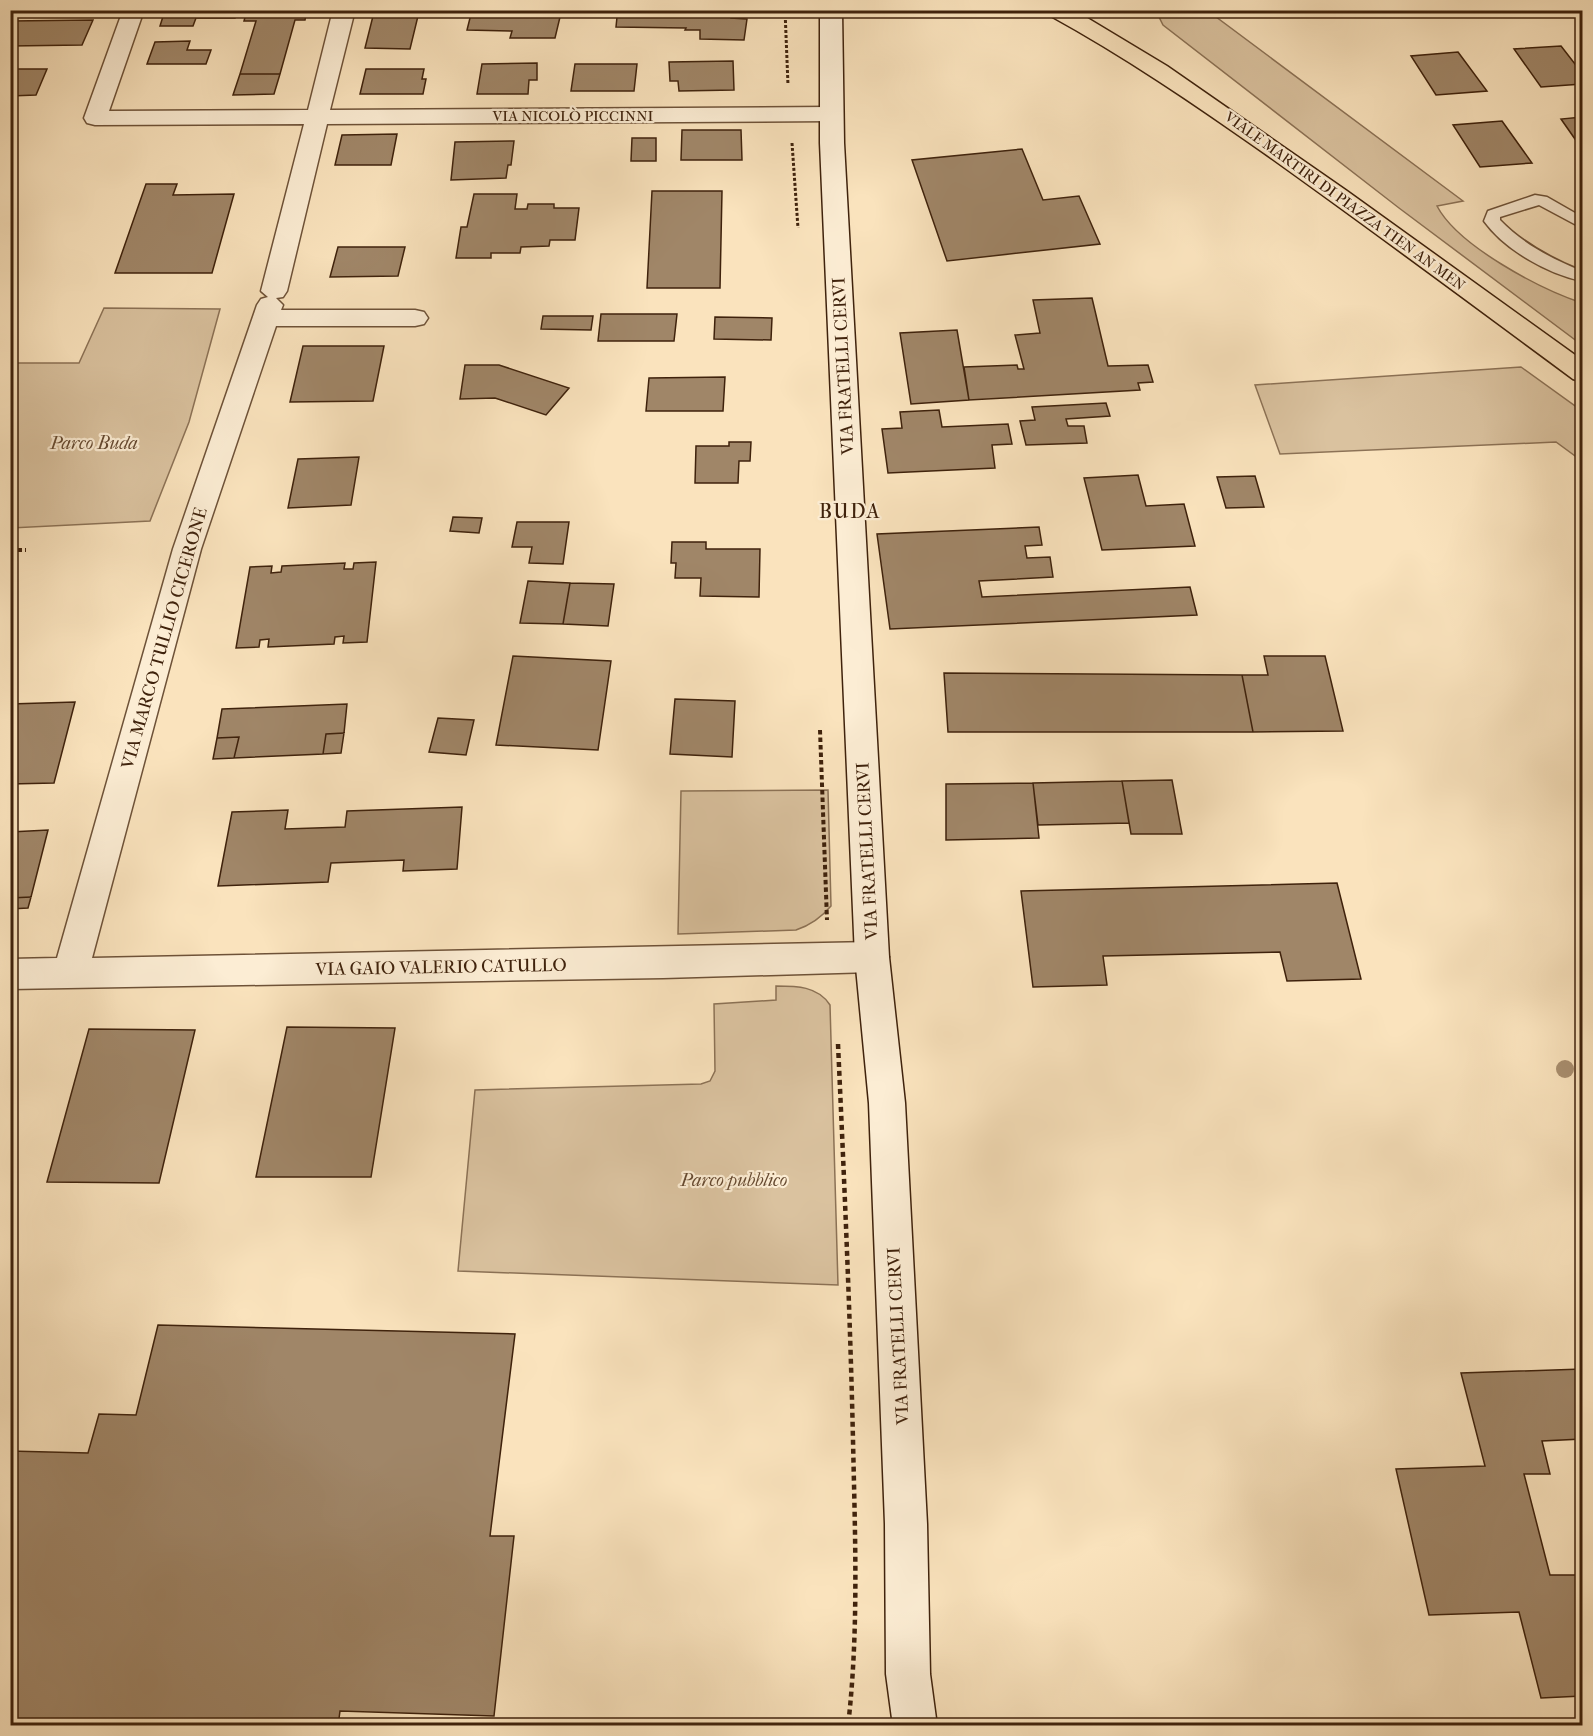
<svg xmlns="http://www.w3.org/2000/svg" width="1593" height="1736" font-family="'IM FELL French Canon',serif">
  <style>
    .green { fill: #dac29f; stroke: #8c7256; stroke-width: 1.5 }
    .building { fill: #a08668; stroke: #3f220c; stroke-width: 1.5 }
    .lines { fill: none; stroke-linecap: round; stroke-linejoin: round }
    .service-casing { stroke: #6e5238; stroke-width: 3 }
    .minor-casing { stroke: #6e5238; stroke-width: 3 }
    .secondary-casing { stroke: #3f220c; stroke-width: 3 }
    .primary-casing { stroke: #3f220c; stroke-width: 3 }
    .path-far2 { stroke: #3f220c; stroke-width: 3; stroke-dasharray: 3 2; stroke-linecap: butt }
    .path-far1 { stroke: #3f220c; stroke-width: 4; stroke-dasharray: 4.5 3; stroke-linecap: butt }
    .path { stroke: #3f220c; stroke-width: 4.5; stroke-dasharray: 5 4; stroke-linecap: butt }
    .service { fill: #fcedd4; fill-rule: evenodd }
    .minor { fill: #fcedd4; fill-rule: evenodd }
    .secondary { fill: #fcedd4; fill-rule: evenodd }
    .primary { fill: #fae3bd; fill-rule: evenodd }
    .tree { fill: #a98f70 }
    .labels { text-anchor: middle; stroke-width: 4.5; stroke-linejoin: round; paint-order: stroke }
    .far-street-label { font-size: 15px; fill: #3f220c; stroke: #fcedd4 }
    .street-label { font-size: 18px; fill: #3f220c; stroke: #fcedd4 }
    .park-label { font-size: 18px; font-style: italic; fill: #664a31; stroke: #fcedd4 }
    .neighbourhood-label { font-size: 20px; letter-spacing: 1.5px; fill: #3f220c; stroke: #fcedd4 }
  </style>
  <rect width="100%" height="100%" fill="#fae3bd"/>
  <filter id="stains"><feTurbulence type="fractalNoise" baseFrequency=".00333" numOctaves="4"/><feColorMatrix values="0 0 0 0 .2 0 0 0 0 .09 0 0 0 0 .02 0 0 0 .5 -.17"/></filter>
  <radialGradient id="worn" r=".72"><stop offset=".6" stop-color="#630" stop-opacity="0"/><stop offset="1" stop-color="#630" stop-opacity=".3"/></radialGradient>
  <!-- green -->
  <path class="green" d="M1156 11H1208L1463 201 1437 206C1458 246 1540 289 1582 303V345L1399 208 1163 25Z
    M104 308 220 309 189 422 150 521 11 528V363H79Z
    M1521 367 1582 411V461L1556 442 1280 454 1255 385Z
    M828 790 831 906C821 918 811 925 796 930L678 934 681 791Z
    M776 986C796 986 818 986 830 1005L838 1285 458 1271 475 1090 701 1084 710 1081 715 1071 714 1004 776 1000Z"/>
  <!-- building -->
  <path class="building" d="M165 10H237L235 18H196L193 26H160Z
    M247 10H307L305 20H295L280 74H240L256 21H244Z
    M472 10H702V12L732 13 731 18 747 19 744 40 700 39V30H685L686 28 616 27 617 17H560L555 38H510L512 31 467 30Z
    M373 16H418L410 49 365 48Z
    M93 20 82 45 10 46V21Z
    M190 41 187 50H211L206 64H147L155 42Z
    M1561 46 1582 73V84L1541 87 1514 49Z
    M1458 52 1487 91 1436 95 1411 56Z
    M733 61 734 90 679 91 678 81H670L669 62Z
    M537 63V80H529L528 94H477L482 64Z
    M575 64H637L634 91H571Z
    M10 69H47L36 95 10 96Z
    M366 69H424L422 79H426L423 94H360Z
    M240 74H280L274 94 233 95Z
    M1582 117V149L1561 119Z
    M1502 121 1532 163 1480 167 1453 125Z
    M682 130H741L742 160H681Z
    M397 134 391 165H335L342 135Z
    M632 138H656V161H631Z
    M514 141 511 165H508L506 178 451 180 455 142Z
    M1022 149 1043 200 1079 196 1100 244 947 261 912 160Z
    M146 184H177L173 195 234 194 212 273H115Z
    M652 191H722L720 288H647Z
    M474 194H517L515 209H527L528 204H554V208H579L575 240H550L549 246 521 247 520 253H491V258H456L461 227H467Z
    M338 247H405L398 276 330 277Z
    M1092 298 1108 366 1148 365 1153 382 1138 383 1140 390 969 400 964 367 1017 365 1018 369H1024L1015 335 1040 333 1033 300Z
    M601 314H677L674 341H598Z
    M543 316H593L591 330 541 329Z
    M715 317 772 318 771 340 714 339Z
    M957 330 969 400 911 404 900 333Z
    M303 346H384L373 401 290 402Z
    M465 365H499L569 388 546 415 495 398 460 399Z
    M725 377 723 411H646L649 378Z
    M1106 403 1110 416 1066 419 1068 426H1084L1087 443 1026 445 1020 421 1035 420 1032 407Z
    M939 410 942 427 1008 424 1012 444 992 445 995 468 888 473 882 429 902 428 900 412Z
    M729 442H751L750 461H739L738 483H695L696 446H729Z
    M359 457 351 505 288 508 298 459Z
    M1138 475 1146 506 1184 504 1195 546 1102 550 1084 478Z
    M1255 476 1264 507 1226 508 1217 477Z
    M453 517 482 518 479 533 450 531Z
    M517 522H569L563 564 529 563 532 547H512Z
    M1039 527 1042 545 1025 546 1027 558 1050 557 1053 577 979 581 982 597 1190 587 1197 615 890 629 877 534Z
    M672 542H706V549H760L759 597 700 596 701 578H675L676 563H671Z
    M376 562 367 642 343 643 344 636 335 637 334 644 268 647 269 639 260 640 259 647 236 648 250 567 272 566 271 573 281 572 282 566 345 563 344 569H353L354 563Z
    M528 581 570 583 563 624 520 623Z
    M570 583 614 584 608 626 563 624Z
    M513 656 611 661 598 750 496 745Z
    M1264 656H1325L1343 731 1253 732 1242 675H1268Z
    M944 673 1242 675 1253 732H948Z
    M675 699 735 701 732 757 670 754Z
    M75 702 54 783 10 784V704Z
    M347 704 344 733 326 734 323 754 234 758 239 737 217 738 222 709Z
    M438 718 474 720 466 755 429 752Z
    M344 733 341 753 323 754 326 734Z
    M239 737 234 758 213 759 217 738Z
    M1172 780 1182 834H1131L1122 781Z
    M1122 781 1129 823 1038 825 1033 783Z
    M1033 783 1039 838 946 840V784Z
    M462 807 457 869 403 871 404 860 331 863 328 882 218 886 232 812 288 810 285 829 345 827 347 811Z
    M48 830 31 897 10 898V832Z
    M1337 883 1361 979 1287 981 1280 952 1103 956 1107 985 1033 987 1021 891Z
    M31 897 28 908 10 909V898Z
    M287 1027 395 1028 371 1177H256Z
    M89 1029 195 1030 159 1183 47 1182Z
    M158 1325 515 1334 490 1536H514L494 1716 340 1711 338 1726H10V1451L88 1453 99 1414 136 1415Z
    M1582 1369V1439L1542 1441 1550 1474H1524L1550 1575H1582V1696L1541 1698 1519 1612 1429 1615 1396 1469 1485 1466 1461 1373Z"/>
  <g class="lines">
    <!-- service casing -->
    <g class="service-casing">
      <path id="service" d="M1535 195 1547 197 1582 217V228L1539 205 1500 217V220C1523 244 1552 259 1582 271V281C1548 274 1505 250 1484 221L1488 211Z"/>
    </g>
    <!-- minor casing -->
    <g class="minor-casing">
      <path id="minor" d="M123 10H144L109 111 308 110 333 10H355L330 110 830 107 838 109 841 114 838 119 830 121 327 124 287 291 283 297 276 298 283 305 281 310H415L424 312 428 318 424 324 415 326H276L201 549 92 958 872 942 884 947 889 957 884 967 872 972 663 978 10 989V959L57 958 173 549 257 305 261 299 268 297 261 291 304 124 95 125 87 123 84 118Z"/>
    </g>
    <!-- secondary casing -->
    <g class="secondary-casing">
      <path id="secondary" d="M820 10H842L844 143 889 957 905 1103 927 1524 930 1674 937 1726H893L886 1674 885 1524 869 1103 855 957 820 143Z"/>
    </g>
    <!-- primary casing -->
    <g class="primary-casing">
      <path id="primary" d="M1047 10H1074L1167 66 1347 191 1582 360V382L1573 379C1470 303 1368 227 1264 153 1194 104 1124 56 1049 15Z"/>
    </g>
    <!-- path-far2 -->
    <path class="path-far2" d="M785 10 788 85
      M792 143 798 228"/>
    <!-- path-far1 -->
    <path class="path-far1" d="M10 550H26
      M820 730 827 920"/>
    <!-- path -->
    <path class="path" d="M838 1044C844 1176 850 1308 853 1440 855 1535 859 1631 848 1726"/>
    <!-- service -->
    <use href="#service" class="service"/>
    <!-- minor -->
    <use href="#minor" class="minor"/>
    <!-- secondary -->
    <use href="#secondary" class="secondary"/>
    <!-- primary -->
    <use href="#primary" class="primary"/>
  </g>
  <!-- trees -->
  <circle class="tree" cx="1565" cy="1069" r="9"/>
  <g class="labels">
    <!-- far-street labels -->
    <g class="far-street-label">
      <text x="573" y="121">VIA NICOLÒ PICCINNI</text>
      <text transform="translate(1345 201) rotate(36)" y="5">VIALE MARTIRI DI PIAZZA TIEN AN MEN</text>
    </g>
    <!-- street labels -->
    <g class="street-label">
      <text transform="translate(843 366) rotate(-93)" y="6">VIA FRATELLI CERVI</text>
      <text transform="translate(164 638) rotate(-74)" y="6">VIA MARCO TULLIO CICERONE</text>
      <text transform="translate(867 851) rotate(-93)" y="6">VIA FRATELLI CERVI</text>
      <text transform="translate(441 967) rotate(-1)" y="6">VIA GAIO VALERIO CATULLO</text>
      <text transform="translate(898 1336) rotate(-93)" y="6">VIA FRATELLI CERVI</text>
    </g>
    <!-- park labels -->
    <g class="park-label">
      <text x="94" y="449">Parco Buda</text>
      <text x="734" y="1186">Parco pubblico</text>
    </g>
    <!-- neighbourhood labels -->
    <g class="neighbourhood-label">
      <text x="850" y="518">BUDA</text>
    </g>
  </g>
  <!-- margin -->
  <rect width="1593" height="1736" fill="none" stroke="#fae3bd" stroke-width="36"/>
  <rect x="12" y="12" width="1569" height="1712" fill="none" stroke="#3f220c" stroke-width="3"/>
  <rect x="18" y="18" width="1557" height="1700" fill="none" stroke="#3f220c" stroke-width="1.5"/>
  <rect width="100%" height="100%" filter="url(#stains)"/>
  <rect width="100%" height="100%" fill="url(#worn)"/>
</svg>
